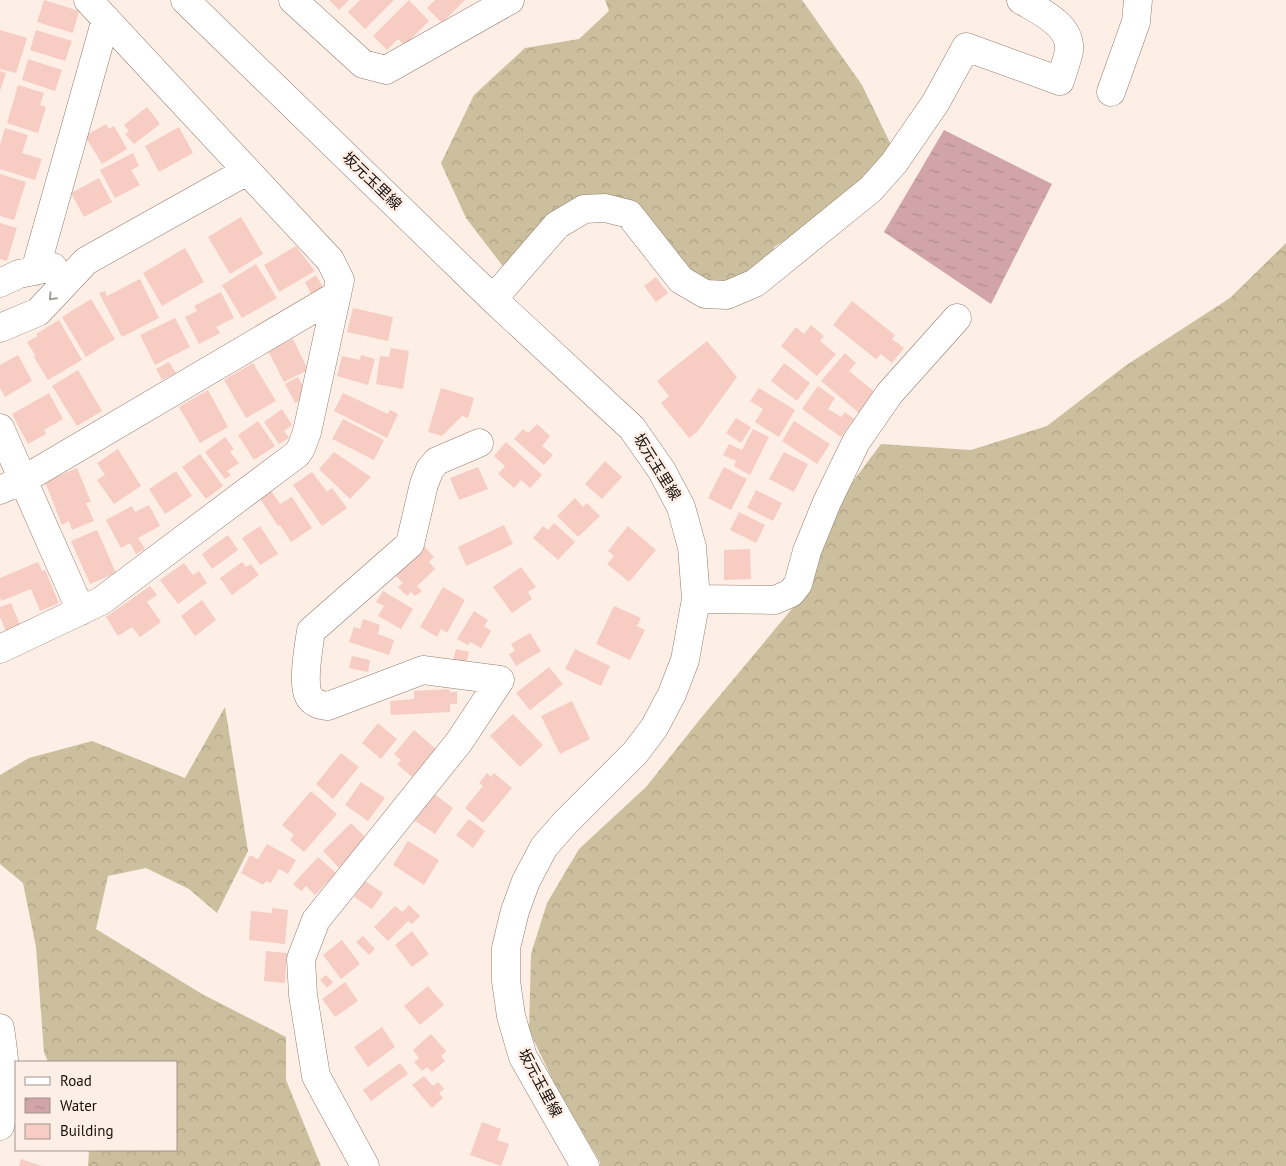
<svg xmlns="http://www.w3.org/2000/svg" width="1286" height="1166" font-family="'PT Sans','Noto Sans JP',sans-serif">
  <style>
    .forest { fill: url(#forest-crowns) }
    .water { fill: url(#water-ripples) }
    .building { fill: #f7ccc2 }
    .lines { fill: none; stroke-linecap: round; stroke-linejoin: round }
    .minor-casing { stroke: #927c6f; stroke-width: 29 }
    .minor { stroke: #fff; stroke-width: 28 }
    .oneway { stroke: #a29f9d }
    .labels { text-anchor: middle; stroke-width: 5; stroke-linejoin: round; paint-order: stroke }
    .street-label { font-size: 15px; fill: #170f0a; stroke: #feefe6 }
  </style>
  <defs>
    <pattern id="forest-crowns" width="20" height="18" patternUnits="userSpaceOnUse" patternTransform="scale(1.25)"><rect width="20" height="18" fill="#cbbf9d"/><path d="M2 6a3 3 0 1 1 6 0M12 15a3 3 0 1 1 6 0" fill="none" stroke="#aea386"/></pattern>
    <pattern id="water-ripples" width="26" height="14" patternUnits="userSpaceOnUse" patternTransform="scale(1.25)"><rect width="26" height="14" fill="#d0a4a8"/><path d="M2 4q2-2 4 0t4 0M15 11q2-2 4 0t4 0" fill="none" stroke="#b28c8f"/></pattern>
  </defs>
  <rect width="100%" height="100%" fill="#feefe6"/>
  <!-- forest -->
  <path class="forest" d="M605 0H802L862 85 894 151 800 236 784 241 774 247V258L738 282H702L614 198 505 269 466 218 441 163 474 95 525 48 579 39 609 11Z
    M1286 243V1166H600V1162L556 1087 529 1030 531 954 547 903 579 849 646 787 701 718 806 592 821 534 851 484 881 444 971 450 1047 426 1125 366 1230 298Z
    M225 707 248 851 217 913 189 889 146 868 108 876 96 929 202 994 286 1037V1080L321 1166H88L89 1150H176V1062H48L44 1052 36 947 23 883 0 864V775L29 758 92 741 185 778Z"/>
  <!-- water -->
  <path class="water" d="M944 130 1052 184 991 304 884 232Z"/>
  <!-- building -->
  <path class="building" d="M44 0 79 11 73 33 37 22Z
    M329 0H349L339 10Z
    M360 0H394L365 29 348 12Z
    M409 0 429 21 405 45 398 39 387 50 373 36Z
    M435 0H465L442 23 427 8Z
    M0 30 27 38 16 73 0 69Z
    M36 30 72 41 65 61 30 50Z
    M28 59 62 70 55 91 22 80Z
    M0 71 6 73 0 91Z
    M18 85 44 93 40 105 46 107 38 133 7 123Z
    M147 107 160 124 134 144 125 134 129 131 124 125Z
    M106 124 109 129 114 126 127 149 102 164 85 136Z
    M179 127 193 153 159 172 145 146Z
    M5 128 28 135 22 153 42 159 35 180 0 169V145Z
    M133 153 139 166 131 170 140 185 115 198 100 170Z
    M0 174 26 182 14 220 0 216Z
    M99 178 112 202 84 217 71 193Z
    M241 217 263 254 230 274 208 237Z
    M0 223 17 228 7 261 0 259Z
    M296 246 315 271 279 292 264 265Z
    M185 248 204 282 162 306 143 273Z
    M256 264 277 298 242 318 222 285Z
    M316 275 323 287 311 294 305 282Z
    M656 277 668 293 656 302 644 286Z
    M140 279 159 318 122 337 99 293 105 291 107 296Z
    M221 292 234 318 216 327 220 333 199 344 185 317 197 311 194 306Z
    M91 299 115 339 86 357 62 317Z
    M852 301 895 335 892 339 904 348 892 363 881 354 876 359 833 325Z
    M353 308 393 317 388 341 347 332Z
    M175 318 190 347 155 365 140 335Z
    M59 320 82 360 48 380 34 357 35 355 27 342 38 336 36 334Z
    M811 325 824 336 820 341 836 354 817 376 781 346 796 327 804 334Z
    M293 339 308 370 284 382 268 351Z
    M707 341 737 377 697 432 689 438 661 403 669 396 657 381Z
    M391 348 409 351 403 389 376 384 380 356 389 357Z
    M845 353 856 363 849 371 876 393 859 413 821 381Z
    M18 355 32 381 5 397 0 388V365Z
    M361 355 375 359 368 385 337 376 342 356 360 360Z
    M169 362 176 373 162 380 156 369Z
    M253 363 276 401 246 418 224 380Z
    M784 363 810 383 797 401 771 381Z
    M78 370 102 411 77 426 52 386Z
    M298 377 303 386 302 400 295 403 285 384Z
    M818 386 835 398 828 409 841 417 845 412 854 419 841 437 802 409Z
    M441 388 474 398 468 418 462 416 442 436 428 432Z
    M759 388 795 410 779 437 755 422 763 409 750 401Z
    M208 390 228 427 200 443 179 407Z
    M49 393 63 419 44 430 46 434 28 444 12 414Z
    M343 393 388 414 390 410 398 414 387 438 334 411Z
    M282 409 292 425 284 431 289 438 279 444 264 422Z
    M736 418 751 427 741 443 726 433Z
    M343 419 384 440 374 460 332 439Z
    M258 421 275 446 254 460 238 435Z
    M794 421 830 444 817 464 782 441Z
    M537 424 550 436 542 446 553 455 544 465 514 439 523 429 528 433Z
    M753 429 769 437 750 475 734 466 736 461 723 455 729 444 742 450Z
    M225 437 234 449 230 452 239 463 227 471 231 475 225 479 205 452Z
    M506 442 542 475 530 488 521 480 514 488 498 474 505 466 494 456Z
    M118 449 141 486 114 504 97 480 105 475 97 463Z
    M334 452 371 477 350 499 319 469Z
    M784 452 808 464 794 492 769 479Z
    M200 454 223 486 206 499 182 467Z
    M605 461 622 477 602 499 585 484Z
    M478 467 488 489 459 500 450 478Z
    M724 467 747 479 731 510 708 498Z
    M77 468 91 502 86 503 94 521 72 530 69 521 62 525 45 482Z
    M176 471 192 496 165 514 149 489Z
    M312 472 327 492 332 488 347 508 322 526 293 485Z
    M270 489 280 504 292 497 312 528 291 542 280 525 278 526 259 497Z
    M756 490 782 503 773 521 747 508Z
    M575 498 583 507 587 503 600 516 578 537 557 516Z
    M149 505 160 526 138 538 145 549 136 554 130 543 121 548 106 520 132 506 135 512Z
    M739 512 765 525 756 543 730 530Z
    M554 523 575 542 558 560 533 538 543 526 548 530Z
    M504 525 513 544 466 566 458 547Z
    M260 526 278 554 260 565 242 538Z
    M628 526 656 550 629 582 607 564 614 556 608 551Z
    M97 530 116 573 90 584 71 541Z
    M228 535 238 550 212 569 202 554Z
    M424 546 434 557 429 562 435 569 417 586 422 591 415 596 411 592 407 596 398 587 403 583 394 574Z
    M750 549 751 579 724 580V550Z
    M38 562 42 571 45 570 59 603 40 611 31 589 1 601 0 597V578Z
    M242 562 246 567 251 564 259 575 232 595 220 578Z
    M184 563 193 575 199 571 207 583 178 604 160 580Z
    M521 567 536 587 528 592 532 599 512 613 493 587Z
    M150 586 157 595 147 602 161 622 140 637 132 627 118 636 106 617Z
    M443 587 465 600 447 633 441 629 437 637 420 627Z
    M383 591 413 609 401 629 378 616 384 606 376 602Z
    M202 600 216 620 195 636 181 616Z
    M11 603 20 625 6 631 0 617V607Z
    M614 606 641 618 637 626 645 630 630 660 596 644Z
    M474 611 488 620 484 626 491 631 481 648 470 642 468 645 457 639Z
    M363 619 380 625 378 634 394 640 389 655 349 642 354 627 360 629Z
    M530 633 541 651 516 666 509 654 515 651 511 644Z
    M456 649 469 652 466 664 453 661Z
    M575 649 610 666 601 686 565 669Z
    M352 656 370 660 368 672 349 668Z
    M549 667 563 684 530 710 516 693Z
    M449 689 450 692H457V704H450V712L391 715 390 701 414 699V691Z
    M572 701 590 739 560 754 541 716Z
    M513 714 543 745 520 767 490 736Z
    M378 723 397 739 381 759 362 743Z
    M414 730 436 749 412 777 397 764 401 760 394 754Z
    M341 753 359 767 333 799 316 784Z
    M487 773 491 777 494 773 512 788 483 823 465 808 483 786 479 783Z
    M361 782 385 798 368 821 345 805Z
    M311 791 337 814 304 852 290 840 294 835 282 825Z
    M433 793 453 808 435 834 414 820Z
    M469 819 485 831 473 848 456 835Z
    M351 823 367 839 339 868 323 851Z
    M408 841 439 860 424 885 393 865Z
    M267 844 296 860 288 874 279 869 271 883 266 881 263 885 241 873 250 855 258 859Z
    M318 857 336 873 315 895 306 886 301 891 293 884Z
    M365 881 383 893 372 909 354 897Z
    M409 905 420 916 412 924 408 921 388 941 374 927 395 906 402 912Z
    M272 908 288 910 285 944 249 940 251 911 272 913Z
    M412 931 429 954 412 967 395 945Z
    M363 936 375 949 369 955 356 942Z
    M342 940 360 964 341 979 323 955Z
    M266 951 287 953 285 983 264 981Z
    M326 975 333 982 327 988 320 980Z
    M345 982 358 1001 335 1017 322 999Z
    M428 986 444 1005 420 1025 404 1006Z
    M382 1027 395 1047 368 1067 354 1047Z
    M431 1034 446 1051 441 1056 445 1061 432 1072 427 1067 422 1071 414 1062 419 1058 413 1050Z
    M400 1063 408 1074 371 1101 363 1090Z
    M424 1076 433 1086 438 1082 444 1089 439 1093 443 1098 432 1108 412 1085Z
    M482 1122 501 1129 497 1140 509 1144 501 1166 470 1155Z
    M21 1159 42 1166H19Z"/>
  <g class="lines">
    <!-- minor casing -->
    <g class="minor-casing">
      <path id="minor" d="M185 0 493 299 632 428 662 471 681 507 692 547 696 599 685 660 672 694 654 728 635 753 565 823 544 847 526 881 515 911 506 948V981L511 1016 523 1057 585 1166
        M293 0 363 64 386 70 510 0
        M1111 92 1136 22 1138 0
        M35 271 106 19
        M0 283 19 274 53 267
        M493 299 557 225 584 209 605 208 629 214 681 280 705 294 727 295 755 283 871 189 894 163 936 102 966 47 1060 81C1063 71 1067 61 1069 51 1072 25 1039 11 1021 0
        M0 328 38 312 86 261 247 171
        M0 428 81 611
        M0 490 23 480 337 295
        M696 599 775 600 791 593 798 584 807 551 827 502 856 442 889 394 957 318
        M0 649 101 601 297 454 301 448 307 432 340 280 330 260 88 0
        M0 1028C5 1062 9 1093 0 1126
        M365 1166 316 1076 303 995 301 959 316 920 459 742 500 680 423 670 328 706C320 705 315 704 310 698 301 688 309 645 311 631L410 544 424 484 430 469 437 461 479 443"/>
    </g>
    <!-- minor -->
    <use href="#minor" class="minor"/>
  </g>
  <!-- one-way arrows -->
  <defs><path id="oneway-chevron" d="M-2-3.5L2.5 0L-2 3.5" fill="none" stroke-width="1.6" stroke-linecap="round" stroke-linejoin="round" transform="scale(1.25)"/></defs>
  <use class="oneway" href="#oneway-chevron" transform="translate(52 297) rotate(133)"/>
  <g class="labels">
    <!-- street labels -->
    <g class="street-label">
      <text transform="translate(372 181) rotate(44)" y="5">坂元玉里線</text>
      <text transform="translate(657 467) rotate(58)" y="5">坂元玉里線</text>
      <text transform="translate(540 1083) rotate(62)" y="5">坂元玉里線</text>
    </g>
  </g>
  <!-- legend -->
  <rect x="15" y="1061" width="162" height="90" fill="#feefe6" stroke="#a2958e"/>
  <rect x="25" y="1077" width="25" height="8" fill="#ffffff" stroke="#a2958e"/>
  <text x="60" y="1086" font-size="15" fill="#170f0a">Road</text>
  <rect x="25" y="1098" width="25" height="15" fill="url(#water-ripples)" stroke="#a2958e"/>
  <text x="60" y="1111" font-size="15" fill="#170f0a">Water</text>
  <rect x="25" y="1124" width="25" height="15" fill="#f7ccc2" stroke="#a2958e"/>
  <text x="60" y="1136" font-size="15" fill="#170f0a">Building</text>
</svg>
